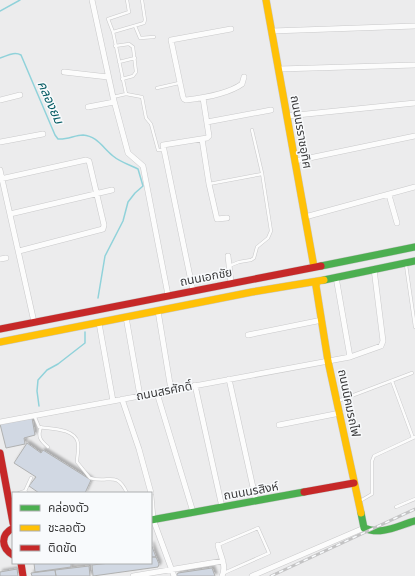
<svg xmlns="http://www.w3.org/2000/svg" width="415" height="576" font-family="Arial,'Noto Sans Thai',sans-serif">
<defs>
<filter id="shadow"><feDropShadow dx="2.5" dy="-2.5" stdDeviation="1" flood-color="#0004"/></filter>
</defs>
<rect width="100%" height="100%" fill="#ececed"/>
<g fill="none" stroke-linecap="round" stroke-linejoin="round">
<path stroke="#90d2da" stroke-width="1.5" d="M0 11 20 0
M0 58C7 56 14 51 21 55L55 135 58 139C67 140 75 135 83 135 97 136 103 148 113 156 120 162 130 165 138 169L143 186 135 193 128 202 123 221 105 256 98 298
M39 406 37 391 38 380 47 370 58 364 85 343V332"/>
</g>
<path fill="#d1d8e3" stroke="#b0b1b1" filter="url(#shadow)" d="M32 418 35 435 24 438 25 444 6 448 0 424Z
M27 443 41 453 43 450 91 480 85 493H39L29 486 36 477 14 463Z
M151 544 156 557H151Z
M151 557H156L159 564 158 567 93 576 92 565 110 563H151Z
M34 563H71V567L35 572Z
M89 566 90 576H56L55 570Z
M212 568 215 576H176L178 573Z
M17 569 18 576H0V572Z
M55 570 56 576H32L31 573Z"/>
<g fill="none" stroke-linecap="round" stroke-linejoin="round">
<g stroke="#c9c9ca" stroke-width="3.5">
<path id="lane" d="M135 26 140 38 154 37
M113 32 108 19 129 12 127 0
M115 46 129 44 133 47 136 72 133 76 122 79
M119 62 135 58
M157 88 179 83
M126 94 142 97 146 118 151 124 158 150H163
M113 97 126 94 113 32 144 23 145 20 142 0
M209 184 262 174
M406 265 415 327
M229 266 239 262 251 260 254 258 257 247 268 238 271 231 262 173 252 130
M392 381 413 438
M338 401 412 373
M34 415 39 427C50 429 75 428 78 443 79 449 77 456 77 462L90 478C109 484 116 470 127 493
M41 427C37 437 41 441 48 447
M19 493 25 491
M27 493 25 491 31 478
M360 501 372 494V461L374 456 415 437
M396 507 415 499
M218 545 258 528 269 553 224 573"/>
</g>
<g stroke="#c9c9ca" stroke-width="6">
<path id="street" d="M92 0 113 97 128 153 143 166 168 295
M231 29 171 40 183 97 184 99 186 100C203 98 228 94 242 84L244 77
M272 31 415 26
M279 69 415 65
M64 72 108 77
M0 100 20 95
M88 107 114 102
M287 116 415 103
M207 122 271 110
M202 139 209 184 217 219 227 218
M0 142 43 134
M295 161 415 136
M0 170 34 322
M0 179 86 160 89 161 104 225 103 229 19 251
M389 195 397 223
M10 214 112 190
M305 217 415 187
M228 256 231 283
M0 259 6 258
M336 277 350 357
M193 291 163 145 207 138 209 136 203 98
M158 311 171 390
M126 317 140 396
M99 323 113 401
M248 335 322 320
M229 379 256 501
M195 385 222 507
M157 393 193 512
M122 399 139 449 151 493
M0 422 350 357 381 346 383 341 374 269
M279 425 340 413
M151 496 153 519 174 576
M218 545C220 555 227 566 222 576
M133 576 223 561
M252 576 364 528"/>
</g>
<g stroke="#c9c9ca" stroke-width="8">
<path id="fast" d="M321 266 415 247
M324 280 415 261
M361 513 364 528C381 536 399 525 415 521
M151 520 304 492"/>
</g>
<g stroke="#c9c9ca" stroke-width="8">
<path id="slow" d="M266 0 314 267
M317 282 316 286 328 361 361 513
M0 342 252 292 324 280"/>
</g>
<g stroke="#c9c9ca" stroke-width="8">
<path id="jam" d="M0 329 321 266
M0 453 13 523
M304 492 354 483
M13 528C0 535 1 548 13 555
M21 563 23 576"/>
</g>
<use href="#lane" stroke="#fcfcfc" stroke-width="2.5"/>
<use href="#street" stroke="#fcfcfc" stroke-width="5"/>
<use href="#fast" stroke="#4caf50" stroke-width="7"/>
<use href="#slow" stroke="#ffc107" stroke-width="7"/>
<use href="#jam" stroke="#c62828" stroke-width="7"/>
<g stroke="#c3c3c4" stroke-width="3">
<path id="rail" d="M271 576 415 509"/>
</g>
<use href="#rail" stroke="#f8fafc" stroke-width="1.5" stroke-dasharray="4.5" stroke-linecap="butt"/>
</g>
<g text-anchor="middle" stroke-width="3" stroke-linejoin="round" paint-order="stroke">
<g font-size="12" fill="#3b3b3c" stroke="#f8fafc">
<text transform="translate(301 132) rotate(80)" y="4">ถนนนรราชอุทิศ</text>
<text transform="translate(206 277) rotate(-11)" y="4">ถนนเอกชัย</text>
<text transform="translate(164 391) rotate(-11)" y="4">ถนนสรศักดิ์</text>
<text transform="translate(349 403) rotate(78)" y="4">ถนนนิคมรถไฟ</text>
<text transform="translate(251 491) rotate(-10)" y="4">ถนนนรสิงห์</text>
</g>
<g font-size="13" font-style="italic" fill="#065c64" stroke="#f8fafc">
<text transform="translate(51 102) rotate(66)" y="5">คลองยม</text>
</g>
</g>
<rect x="12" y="492" width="140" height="72" fill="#f8fafc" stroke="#acaeaf"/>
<rect x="20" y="505" width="20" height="6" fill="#4caf50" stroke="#acaeaf"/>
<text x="48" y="512" font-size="12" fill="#3b3b3c">คล่องตัว</text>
<rect x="20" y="525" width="20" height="6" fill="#ffc107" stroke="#acaeaf"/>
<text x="48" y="532" font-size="12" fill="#3b3b3c">ชะลอตัว</text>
<rect x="20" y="545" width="20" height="6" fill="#c62828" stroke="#acaeaf"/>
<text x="48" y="552" font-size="12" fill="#3b3b3c">ติดขัด</text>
</svg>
